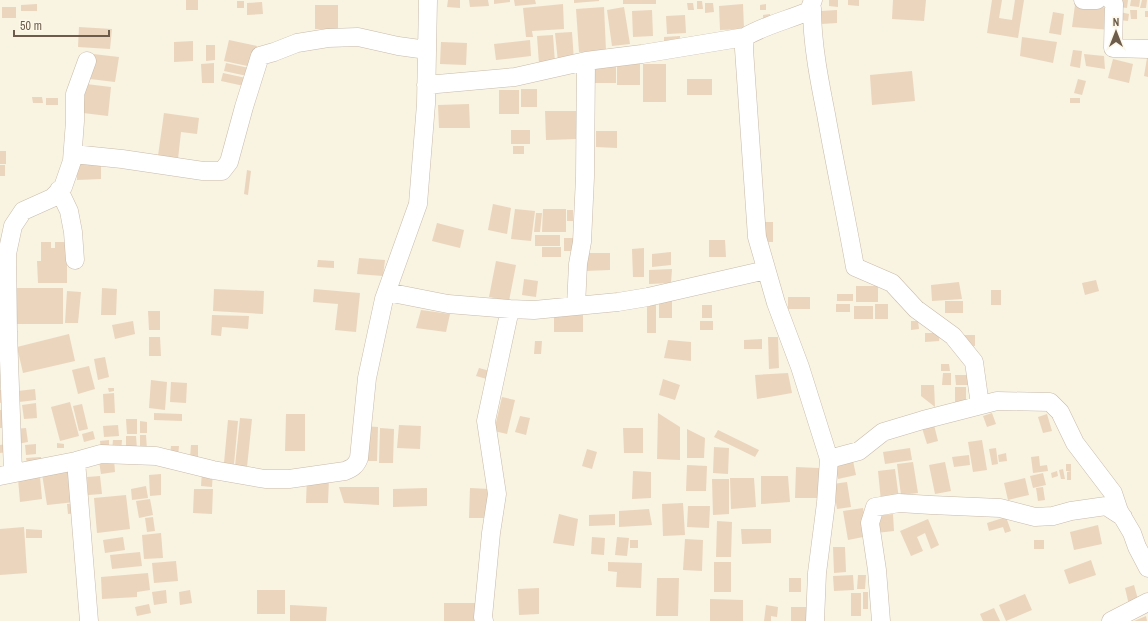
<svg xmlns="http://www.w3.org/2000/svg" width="1148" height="621" font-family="'Archivo Narrow',sans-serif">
<rect width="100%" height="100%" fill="#f9f3e2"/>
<path fill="#ebd5bd" d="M186 0H198V10H186Z
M448 0H460V8L447 7Z
M469 0H488L489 6 470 7Z
M494 0H510V2L494 4Z
M514 0H535L536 4 515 6Z
M574 0H599V1L574 3Z
M623 0H656V4H623Z
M829 0H838V7L829 6Z
M848 0H859V6L848 5Z
M893 0H926L924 21 892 19Z
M992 0H1002L999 18 1012 20 1015 0H1024L1018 38 987 33Z
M1120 0H1128L1127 8 1119 7Z
M1131 0H1140L1139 7 1130 6Z
M1142 0H1147L1146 8H1140Z
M237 1H244V8H237Z
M697 1H702L703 9H697Z
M262 2 263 14 247 15V3Z
M687 3H693L694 10H688Z
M705 3H713L714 12 705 13Z
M37 4V11H21V5Z
M563 4 564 29 532 31 533 37H526L523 8Z
M743 4 744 29 720 30 719 6Z
M766 4V10H760V5Z
M315 5H338V29H315Z
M1075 5 1111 8V30L1072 27Z
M2 7H16V18H2Z
M604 7 606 51 579 52 576 9Z
M624 7 630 44 612 46 607 10Z
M652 10 653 36 633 37 632 11Z
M837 10V23L821 24V11Z
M1130 10H1137V19H1131Z
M1145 11H1148V17H1145Z
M1053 12 1064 14 1061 35 1049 33Z
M1120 12 1129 14 1128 21 1119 20Z
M770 14V22L763 23V15Z
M685 15 686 33 667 34 666 16Z
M79 27 112 29 110 49 78 47Z
M572 32 574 61 558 62 555 33Z
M553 35 555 63 539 64 537 36Z
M680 36V45L664 46V37Z
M1022 37 1057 42 1053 63 1020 56Z
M229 40 257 46 252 67 224 61Z
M530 40 531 56 496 60 494 44Z
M193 41V61L174 62V42Z
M441 42 467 43 466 65 440 64Z
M206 45H215V60L206 61Z
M1073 50 1082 51 1080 68 1070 66Z
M93 54 119 57 115 82 90 79Z
M1084 54 1104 56 1105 69 1086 66Z
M1147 58H1148V77L1144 76Z
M1113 59 1133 64 1129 83 1108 78Z
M617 61H640V85H617Z
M214 63V83H202L201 64Z
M226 63 249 68 247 76 224 71Z
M590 63H616V83H590Z
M643 64H666V102H643Z
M912 71 915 101 872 105 870 75Z
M223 73 246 78 244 86 221 81Z
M687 79H712V95H687Z
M1078 79 1086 81 1082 95 1074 93Z
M86 84 111 87 108 116 83 113Z
M521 89H537V107H521Z
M499 90H519V114H499Z
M32 97H42L43 103H33Z
M46 98H58V105H46Z
M1070 98H1080V103H1070Z
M469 104 470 128H439L438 105Z
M545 111H576L577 139 546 140Z
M164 113 199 118 197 134 181 132 178 159 158 156Z
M511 130H530V144H511Z
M596 131H617V148L596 147Z
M513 146H524V154H513Z
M0 151H6V164H0Z
M77 160H101V179L77 180Z
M0 165H5V176H0Z
M247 170 251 171 248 195 244 194Z
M493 204 511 208 507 234 488 230Z
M515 209 535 211 531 241 511 239Z
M543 209H566V232H542Z
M567 210H573V221H567Z
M536 213H542L540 232H534Z
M762 222H773V242H762Z
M437 223 464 230 460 248 432 241Z
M535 235H560V246H535Z
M564 238H574V251H564Z
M709 240H725L726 257H709Z
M41 242H51V248H55V242H69L70 265H67V283H38L37 261H41Z
M542 247H561V257H542Z
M644 248V277H633L632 249Z
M671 252V265L652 267V254Z
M585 253H610V270L585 271Z
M359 258 385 260 383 276 357 274Z
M318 260 334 261V268L317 267Z
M496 261 516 265 509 301 489 297Z
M672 269 671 283 649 284V270Z
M524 279 538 281 536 297 522 295Z
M1096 280 1099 291 1085 295 1082 283Z
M959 282 962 299 932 301 931 285Z
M856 286H878V302H856Z
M12 288H63V324H12Z
M102 288 117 289 116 315H101Z
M214 289 264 291 263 314 213 311Z
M314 289 360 293 356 332 335 330 338 304 313 302Z
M991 290H1001V305H991Z
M67 291 81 292 78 323H65Z
M837 294H853V301H837Z
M659 297H672V318H659Z
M788 297H810V309H788Z
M647 299H656V333H647Z
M945 301H963V313H945Z
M836 304H850V312H836Z
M875 304H888V319H875Z
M702 305H712V318H702Z
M854 306H873V319H854Z
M421 310 450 314 446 332 416 328Z
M148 311H160V330H149Z
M554 311 583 312V332H554Z
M212 315 249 316 248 329 222 327 221 336 211 335Z
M133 321 135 334 115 339 112 325Z
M700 321H713V330H700Z
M911 321H918L919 329 911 330Z
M925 333H940L939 341 925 342Z
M69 334 75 361 23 373 17 347Z
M964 335H975V346H964Z
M149 337H160L161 356H149Z
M768 337H778L779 368 769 369Z
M762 339V349H744V340Z
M668 340 691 342V361L664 358Z
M535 341H542L541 354H534Z
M105 357 109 377 98 380 94 359Z
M941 364H949L950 371H941Z
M89 366 95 389 78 394 72 370Z
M479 368 490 371 487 379 476 376Z
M788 373 792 393 757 399 755 375Z
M943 373H951V385H942Z
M955 375H968L969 385H956Z
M663 379 680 385 675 400 659 395Z
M151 380 167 382 165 410 149 408Z
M171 382 187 383 186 403 170 402Z
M921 385H934L935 407 921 396Z
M955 387H966V401L955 402Z
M108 388H114V391L109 392Z
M35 389 36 400 19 402 18 391Z
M0 390H3L5 402 0 403Z
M114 393 115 413H104L103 394Z
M502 397 515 400 507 434 494 431Z
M70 402 79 436 60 441 51 407Z
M36 403 37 418 24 419 22 405Z
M82 404 88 429 79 431 73 406Z
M0 410H2L3 428H0Z
M154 413 182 414V421L154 420Z
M658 413 680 427V460L657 459Z
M992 413 996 424 987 427 983 416Z
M286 414H305V451H285Z
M1047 414 1052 431 1043 433 1038 417Z
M520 416 530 418 526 435 515 432Z
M240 418 252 419 247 467 235 466Z
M126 419H137V434H127Z
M228 420 238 421 234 464 224 463Z
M140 421 147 422V433H140Z
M118 425 119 436 104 437 103 426Z
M399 425 421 426 420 449 397 448Z
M934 425 938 441 927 444 922 428Z
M362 426 378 427 377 461H361Z
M26 428 28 442 17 444 15 429Z
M380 428 394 429 393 463H379Z
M623 428H643V453H624Z
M687 429 705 438 704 458H687Z
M718 430 759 450 755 457 714 437Z
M93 431 95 439 84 442 82 434Z
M140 435H146L147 450H140Z
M126 436H136L137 449 126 450Z
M109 440V449L101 450 100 441Z
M113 440H122L121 451H112Z
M982 440 987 470 973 472 968 442Z
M57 443 64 444V448H57Z
M6 444 7 452 0 453V445Z
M36 444V454L26 455 25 445Z
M191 445H198V458H190Z
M171 446H179L178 456 170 455Z
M714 447 729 448 728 474 713 473Z
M910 448 912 460 885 464 883 452Z
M996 448 998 464 992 465 989 449Z
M587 449 597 452 592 469 582 466Z
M1006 453 1007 461 999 462 998 455Z
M969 455 970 465 954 467 952 457Z
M1039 456 1040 466 1047 465 1048 471 1033 473 1031 457Z
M41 457V463L27 464 26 458Z
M114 459 115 472 101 474 99 461Z
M853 461 856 475 838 479 835 465Z
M913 462 918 493 901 495 897 464Z
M945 462 951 491 935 494 929 465Z
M1066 464H1071V471H1066Z
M687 465 707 466 706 491H686Z
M796 467 819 468V498H795Z
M895 469 899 499 881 501 878 471Z
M1063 469 1065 479H1061L1059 470Z
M71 470 75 502 47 505 42 474Z
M202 471H213L212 487 201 486Z
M633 471 651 472V498L632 499Z
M1057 471 1058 476 1052 478 1051 473Z
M1071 471V480H1067V472Z
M1043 473 1046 485 1033 488 1030 476Z
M161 474V495L150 496 149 475Z
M100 476 102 494 88 495 87 477Z
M761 476H788L790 502 761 504Z
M40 477 42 499 20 502 18 479Z
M307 477 329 478 328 503H306Z
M730 478H754L756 507 731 509Z
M1025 478 1029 495 1008 500 1004 483Z
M712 479H729V514L713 515Z
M847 482 851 507 837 509 833 484Z
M146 486 148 498 132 500 131 489Z
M339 487H379V505L344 503Z
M1043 487 1045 500 1038 501 1036 488Z
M427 488V506L393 507V489Z
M470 488 490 489 489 518H469Z
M194 489H213L212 514 193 513Z
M126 495 130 529 97 533 94 498Z
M150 499 153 515 139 518 136 501Z
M76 503 78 513 68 514 67 504Z
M683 503 685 535 663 536 662 504Z
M688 506H710L709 528 687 527Z
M863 508 868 536 848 540 843 511Z
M649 509 652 525 619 527V511Z
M559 514 578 519 574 546 553 543Z
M615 514V525L589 526V515Z
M893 514 894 531 876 533 875 516Z
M153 517 155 531 147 532 145 518Z
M1006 517 1011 531 1005 533 1003 527 989 531 987 523Z
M928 519 939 545 931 549 925 533 917 537 923 551 911 556 900 531Z
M717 521 732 522 731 557H716Z
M1098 525 1102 544 1074 550 1070 532Z
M24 527 27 573 0 575V529Z
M26 529 42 530V538H26Z
M741 529H771V543L742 544Z
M161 533 163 558 144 559 142 535Z
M123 537 125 550 105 553 103 540Z
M592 537 605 538 604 555 591 554Z
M617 537 629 538 627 556 615 555Z
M685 539 703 540 702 571 683 570Z
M630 540H638V548H630Z
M1034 540H1044V549H1034Z
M833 547H845L846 572 834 573Z
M140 552 142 566 112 569 110 555Z
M1091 560 1096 575 1069 584 1064 570Z
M176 561 178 581 154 583 152 563Z
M608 562 642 563 641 588 616 587 617 572 608 571Z
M714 562H731V592H714Z
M148 573 150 590 137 592V597L102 599 101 577Z
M853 575 854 590 834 591 833 576Z
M858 575H866L865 589H857Z
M657 578H679L678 616H656Z
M789 578H801V592H789Z
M1134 585 1139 603 1129 605 1125 588Z
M539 588V614L519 615 518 589Z
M166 590 167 603 154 605 152 592Z
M190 590 192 603 180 605 179 592Z
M257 590H285V614H257Z
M863 592H868V609H863Z
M851 593H861V616H851Z
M1025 594 1032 610 1006 621 999 605Z
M710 599 743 600V621H710Z
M444 603H478V621H444Z
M149 604 151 613 137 616 135 607Z
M290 605 327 607 326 621H290Z
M766 605 778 607 777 617 771 616V621H764Z
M791 607H807V621H791Z
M994 608 1000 621H983L980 614Z
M1146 616 1147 621H1134Z"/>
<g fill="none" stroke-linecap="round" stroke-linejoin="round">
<g stroke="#c8bbab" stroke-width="19">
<path id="minor" d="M813 0 809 11C788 20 765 25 745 37L744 49 757 237 776 303 800 367 829 459 826 503 817 573 815 621
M1083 0H1097
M1111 0 1114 4 1113 48 1148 49
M812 8C812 43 819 79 826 114 835 165 846 216 855 267L892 283 916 309 953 336 974 362 980 405
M426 85 515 77 586 61 642 54 745 37
M73 154 122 159 203 171H222L229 162 244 107 260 56 274 52 297 43 328 38 358 37 398 46 427 50
M59 190 69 211 73 232 75 260
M387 292 448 304 510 309 534 310 618 302 648 297 766 270
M576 306 578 264 582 242 585 177 586 61
M829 459 859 451 883 432 923 420 997 401 1050 402 1060 412 1075 443 1113 493 1119 511 1132 533 1137 547 1148 568
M76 461 89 621
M13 472 8 332 7 254 13 226 23 211 52 198 63 187 72 161 75 121V94L87 61
M0 476 76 461 101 454 156 456 213 470 265 479H289L345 471C352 468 356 466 359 458L367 378 384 299 418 204 426 104 428 0
M484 621 483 617 491 533 497 494 486 421 510 309
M881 621 877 570 870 523 875 507 899 503 931 505 1000 508 1035 517 1053 516 1071 511 1106 506 1123 517
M1111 621 1148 602"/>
</g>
<use href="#minor" stroke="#fff" stroke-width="18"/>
</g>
<g transform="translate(1116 32)" stroke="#fcf7e8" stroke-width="3" paint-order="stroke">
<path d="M0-3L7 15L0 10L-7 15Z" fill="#6d5c4c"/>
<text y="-6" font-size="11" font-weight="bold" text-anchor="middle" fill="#6d5c4c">N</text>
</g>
<path d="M14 30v6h95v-6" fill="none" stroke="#6d5c4c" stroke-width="2"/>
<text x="20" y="30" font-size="12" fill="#6d5c4c" stroke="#fcf7e8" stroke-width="3" paint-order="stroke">50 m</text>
</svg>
